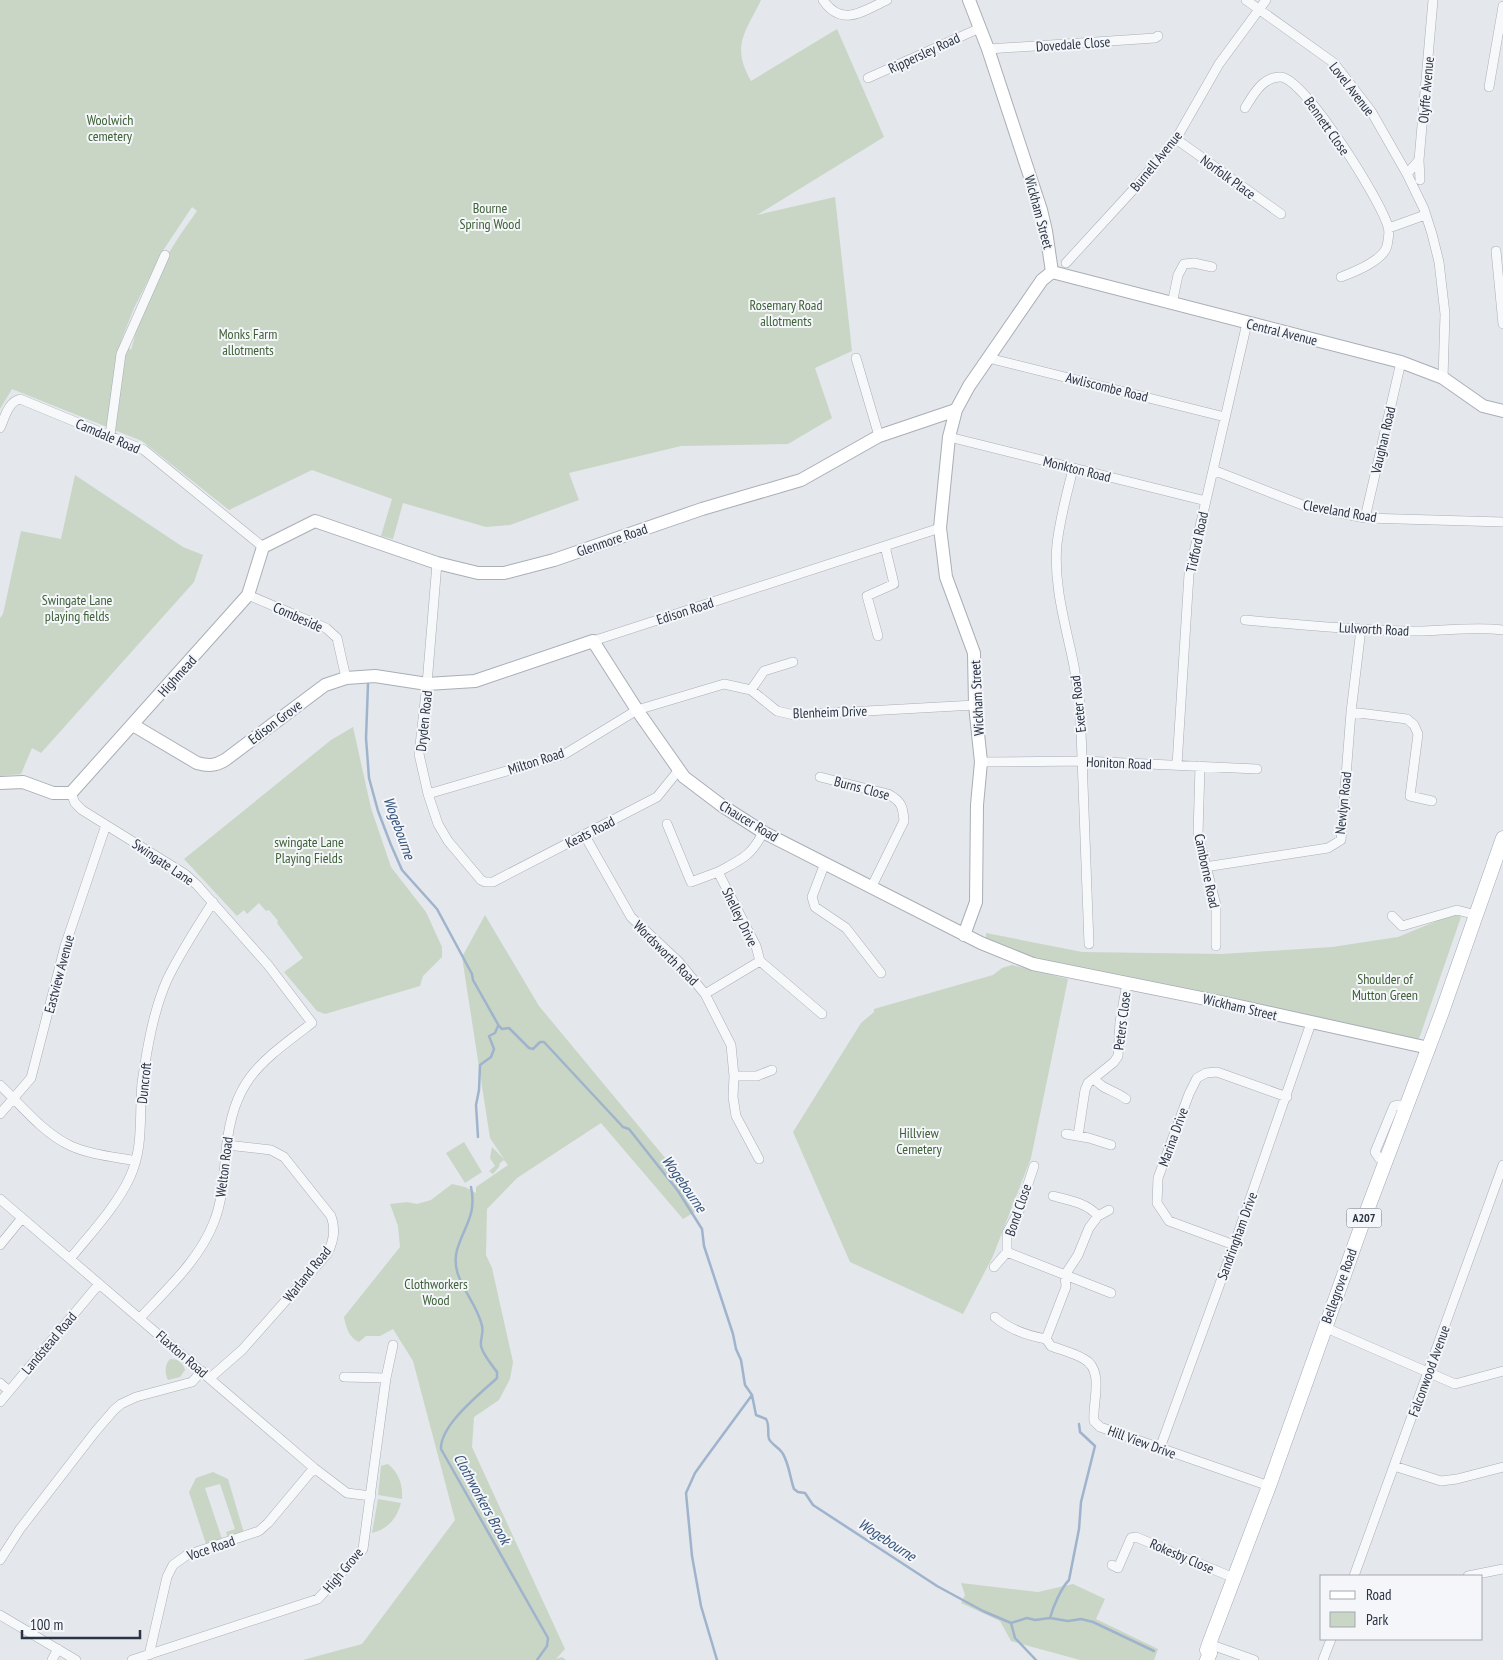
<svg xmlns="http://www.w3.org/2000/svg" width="1503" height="1660" font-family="'PT Sans Narrow',sans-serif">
<rect width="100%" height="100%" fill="#e4e7ec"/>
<path fill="#c9d6c5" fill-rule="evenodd" d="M0 0H761C745 33 731 46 751 81L837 29 884 137 757 215 835 197 852 351 815 368 832 418 788 444 681 446 569 473 579 500 510 525 486 527 403 503 393 539 381 536 392 499 312 470 229 510 142 441 12 389 0 409ZM192 207 197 211C173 244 155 273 141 312 137 324 135 338 131 350L121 341 134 308 164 249Z
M75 475 183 547 203 555 194 582 41 753 32 748 21 774 0 776V618L3 614 21 531 61 539Z
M353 727 371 808 391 867 426 912 442 947V957L423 976 420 986 325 1014 317 1011 284 972 303 958 277 923 278 921 269 910 266 911 259 903 247 914 244 910 237 916 184 859 331 740Z
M1456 913 1461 917 1420 1036 1417 1042 1225 998 1031 957 986 939V933L1082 952 1222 954 1332 947 1398 937Z
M485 915 539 1006 705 1206 683 1219 601 1123 517 1178 487 1209 486 1255 492 1268 513 1362 510 1379 499 1400 474 1417 472 1447 565 1649 556 1659 562 1657 566 1660H303L362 1644 455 1520 413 1361 393 1329 380 1336H366L359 1342C349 1338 346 1327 344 1317L400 1247 398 1226 390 1204 407 1202 417 1204 431 1200 452 1184 465 1187 476 1193V1187L508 1165 504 1160 500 1163 499 1167 493 1174 489 1171 495 1166 490 1158 492 1147 504 1159 490 1138 462 957Z
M1012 965 1068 979 1031 1158 993 1256 963 1314 850 1262 793 1132 861 1023 874 1012V1009L993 975 1002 968Z
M464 1142 482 1172 465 1183 446 1153Z
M170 1359C177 1359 183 1362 185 1370L180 1377 168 1380C165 1374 164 1365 170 1359Z
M388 1464C399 1473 403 1485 402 1499L378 1495 381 1466Z
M213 1472 228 1479 244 1533 228 1538 226 1532 235 1529 220 1484 205 1488 222 1539 206 1544 189 1492 196 1478Z
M378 1499 401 1503C397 1518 388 1529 372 1533Z
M961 1583 1038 1592 1073 1584 1105 1599 1096 1619 1158 1649 1154 1660H1080L1011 1641 1000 1621 961 1603 965 1595Z"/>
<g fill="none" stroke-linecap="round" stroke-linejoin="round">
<path stroke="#9fb4cc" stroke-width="2.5" d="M368 684 366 738 369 778 378 811 391 845 402 870 437 909 472 974 473 980 499 1026 502 1029 509 1028 529 1048 533 1049 540 1042H544L623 1127 629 1129 678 1191 702 1229 704 1246 733 1334 736 1349 741 1360 745 1385 752 1395 756 1415 766 1419C770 1426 767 1432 769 1439 772 1445 780 1448 783 1454 789 1464 790 1478 794 1489L798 1492 805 1493 813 1505 937 1586 983 1611 1011 1623 1015 1638 1036 1660
M478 1137 476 1105 479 1090 480 1065 491 1057 494 1049 489 1036 495 1033 498 1026
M471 1187C477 1215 464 1226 457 1250 449 1279 477 1300 482 1326 484 1332 480 1339 481 1346 483 1355 492 1365 497 1372V1378C480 1394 440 1425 441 1449L548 1638 547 1646 537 1660
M1050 1618C1053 1607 1061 1588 1069 1580L1079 1529 1081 1502 1095 1446 1080 1432 1079 1424
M1011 1623 1027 1618 1035 1620 1050 1618 1068 1621 1081 1619 1093 1622 1154 1651
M717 1660 701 1606 692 1556 686 1493 695 1473 705 1459 752 1395"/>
<g stroke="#a9aeb7" stroke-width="10">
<path id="street" d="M823 0C842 28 863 11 887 0
M1246 0 1334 63 1371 111 1407 174 1424 209 1432 234 1439 262 1445 314 1443 378
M988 49 1155 38 1158 36
M868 78 980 28
M1489 87 1503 6
M1245 108C1253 95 1263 76 1281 77 1305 79 1382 202 1388 227 1390 232 1388 241 1387 246 1383 261 1354 272 1341 277
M1176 139 1281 214
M1419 160 1420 180
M1407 174 1419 160 1433 0
M1389 228 1425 215
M1496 251 1503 324
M1066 263 1132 191 1176 139 1219 64 1266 0
M1172 304 1178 275 1184 264 1194 263 1212 267
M856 358 879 436
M988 358 1225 417
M0 428C5 417 8 402 20 399L144 450 263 547
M110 435 121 354 165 255
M949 437 1206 501
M1073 469C1067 493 1060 518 1057 544 1053 585 1066 626 1074 666 1076 678 1078 691 1080 704L1089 944
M1213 470 1305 506 1365 518 1503 522
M1365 518 1401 362
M437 563 427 684 419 754 428 794 438 824 448 841 481 880 485 882H493L657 797 678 771
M248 595 326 628 337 638 346 678
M1245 620C1299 625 1354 630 1408 631 1440 632 1471 626 1503 630
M878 636 867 596 894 584 885 546
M593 641 940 528
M751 690 764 671 793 662
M1351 712 1407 719 1414 725 1418 734 1410 796 1432 801
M981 762 1083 761 1257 769
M1177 765 1189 574 1247 323
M1200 766 1198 835 1216 905V946
M820 777 888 794C901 801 903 806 904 821L872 886
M71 793 75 803 82 810 185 874 197 885 268 965 312 1023C258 1064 234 1079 226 1150 224 1174 223 1199 214 1222 199 1260 168 1288 140 1318
M428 794 565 754 637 710 724 684 751 690 777 711 794 715 975 705
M667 824 691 882 718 872
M585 836 631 917 679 962 705 994 731 1045 734 1076 733 1097 736 1116 759 1159
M825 863 812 897 815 907 846 928 881 973
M1205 867 1328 848 1341 840 1351 712 1361 629
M1392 916 1402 926 1457 910 1476 915
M760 961 822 1014
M705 994 760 961 756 946 718 872C740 860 752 856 763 832
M734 1076H757L772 1070
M1094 1078C1102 1090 1115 1090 1126 1099
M0 1085C22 1106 43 1133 71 1146 91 1155 115 1157 136 1161
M0 1114 31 1078 65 946 106 825
M1066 1134 1089 1138 1111 1145
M1078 1136 1085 1090 1088 1083 1114 1062 1118 1056 1120 1022 1127 983
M1386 1161 1379 1158 1375 1152 1394 1106 1399 1105 1406 1108
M1034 1166 1019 1211 1007 1233V1252L1111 1293
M1053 1196C1069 1200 1087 1203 1098 1216
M0 1199 314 1468 347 1493 371 1496
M1109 1210 1098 1216 1089 1228 1078 1255 1065 1275 1066 1287 1046 1339 1051 1346C1061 1350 1074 1353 1084 1359 1105 1370 1092 1403 1094 1421L1100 1427 1269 1486
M0 1245 22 1218
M1234 1245 1169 1221 1157 1203 1158 1178 1189 1094 1197 1078 1206 1073 1217 1072 1287 1097
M70 1259C91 1233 116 1207 130 1177 144 1147 139 1115 142 1083 147 1049 153 1012 167 980 180 953 197 927 213 902
M994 1267 1007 1252
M995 1317C1009 1329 1029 1336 1046 1339
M1324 1327 1455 1384 1503 1371
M344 1377 386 1378
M210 1378 242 1350 327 1254C334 1241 336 1229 331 1216L284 1157 271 1150 227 1145
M0 1383 9 1391
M0 1402 99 1284
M1160 1448 1234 1245 1311 1023
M1394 1466 1441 1481 1457 1479 1503 1467
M0 1560 20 1529 95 1432 114 1410 121 1404 136 1397 192 1382 202 1371
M1112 1565 1118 1568 1131 1538 1136 1537 1234 1578
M1354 1576 1503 1165
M1468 1576 1503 1569
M0 1615 76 1660
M1209 1644 1254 1660
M149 1655 167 1577 173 1565 187 1555 259 1531 268 1523 314 1468
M52 1660 58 1649
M132 1660 318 1599 363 1549 386 1378 393 1345
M1323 1660 1331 1639"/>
</g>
<g stroke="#a9aeb7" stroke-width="14">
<path id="secondary" d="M969 0 988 49 1041 210 1046 231 1052 272
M1052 272 1401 362 1443 378 1483 406 1503 411
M133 725 197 763C208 766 215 766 225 760L325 685 346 678 375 676 427 684 475 681 593 641 637 710 684 777 721 805 763 832 981 943 1033 964 1216 1001 1429 1048
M0 783 23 782 53 793H71L248 595 263 547 315 521 437 563 478 573H504L554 560 702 509 801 480 879 436 956 410
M964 935 976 902 977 805 981 762 975 705 974 653 946 577 940 528 949 437 956 410 969 386 1042 280 1052 272"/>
</g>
<g stroke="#a3abb8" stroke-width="15">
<path id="primary" d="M1207 1660 1210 1653 1207 1650 1209 1644 1269 1486 1365 1216 1442 1012 1503 838"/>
</g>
<use href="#street" stroke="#f7f8fa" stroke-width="9"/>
<use href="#secondary" stroke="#fff" stroke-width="12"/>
<use href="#primary" stroke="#fff" stroke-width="14"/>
</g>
<g text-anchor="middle" stroke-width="4" stroke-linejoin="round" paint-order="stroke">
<rect fill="#f4f6f9" stroke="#676e7b" stroke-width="1" x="1346.5" y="1208.5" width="35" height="19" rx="4"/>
<g font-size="12" font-weight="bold" fill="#2b3445">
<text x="1364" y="1222">A207</text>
</g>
<g font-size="14" fill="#2b3445" stroke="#f4f6f9">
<text transform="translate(1073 44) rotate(-4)" y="5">Dovedale Close</text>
<text transform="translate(924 53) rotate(-25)" y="5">Rippersley Road</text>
<text transform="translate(1352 89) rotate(52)" y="5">Lovel Avenue</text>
<text transform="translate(1426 90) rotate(-85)" y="5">Olyffe Avenue</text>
<text transform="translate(1327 126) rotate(55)" y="5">Bennett Close</text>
<text transform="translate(1156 161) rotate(-51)" y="5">Burnell Avenue</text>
<text transform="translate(1228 177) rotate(36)" y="5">Norfolk Place</text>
<text transform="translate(1039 212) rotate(75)" y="5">Wickham Street</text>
<text transform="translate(1282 332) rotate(14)" y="5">Central Avenue</text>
<text transform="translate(1107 387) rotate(14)" y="5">Awliscombe Road</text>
<text transform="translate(108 436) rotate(23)" y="5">Camdale Road</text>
<text transform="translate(1383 440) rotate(-77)" y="5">Vaughan Road</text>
<text transform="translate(1077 469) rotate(14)" y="5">Monkton Road</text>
<text transform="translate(1340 511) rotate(10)" y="5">Cleveland Road</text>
<text transform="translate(612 540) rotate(-19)" y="5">Glenmore Road</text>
<text transform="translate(1197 542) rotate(-78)" y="5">Tidford Road</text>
<text transform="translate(685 611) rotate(-18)" y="5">Edison Road</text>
<text transform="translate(298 617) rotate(24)" y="5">Combeside</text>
<text transform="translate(1374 629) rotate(3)" y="5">Lulworth Road</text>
<text transform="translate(177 676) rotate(-48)" y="5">Highmead</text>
<text transform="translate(977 698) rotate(-93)" y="5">Wickham Street</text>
<text transform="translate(1078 704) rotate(-96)" y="5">Exeter Road</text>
<text transform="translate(830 712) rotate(-2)" y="5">Blenheim Drive</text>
<text transform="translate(424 721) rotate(-84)" y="5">Dryden Road</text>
<text transform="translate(275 722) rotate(-37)" y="5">Edison Grove</text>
<text transform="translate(536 761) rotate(-18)" y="5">Milton Road</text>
<text transform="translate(1119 763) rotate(2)" y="5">Honiton Road</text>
<text transform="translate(862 788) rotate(15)" y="5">Burns Close</text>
<text transform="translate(1343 803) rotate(-84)" y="5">Newlyn Road</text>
<text transform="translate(749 821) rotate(31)" y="5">Chaucer Road</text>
<text transform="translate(590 832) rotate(-27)" y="5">Keats Road</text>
<text transform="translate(163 862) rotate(34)" y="5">Swingate Lane</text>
<text transform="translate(1207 871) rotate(78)" y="5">Camborne Road</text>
<text transform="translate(740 917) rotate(64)" y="5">Shelley Drive</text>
<text transform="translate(666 953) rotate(45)" y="5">Wordsworth Road</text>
<text transform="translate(59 974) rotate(-75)" y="5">Eastview Avenue</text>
<text transform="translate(1240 1007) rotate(13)" y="5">Wickham Street</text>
<text transform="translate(1122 1021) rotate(-83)" y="5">Peters Close</text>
<text transform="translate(144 1083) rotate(-84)" y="5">Duncroft</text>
<text transform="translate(1173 1137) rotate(-70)" y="5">Marina Drive</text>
<text transform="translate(224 1167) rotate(-83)" y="5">Welton Road</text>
<text transform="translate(1018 1210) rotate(-71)" y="5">Bond Close</text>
<text transform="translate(1237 1236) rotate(-70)" y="5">Sandringham Drive</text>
<text transform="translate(307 1274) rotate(-51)" y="5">Warland Road</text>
<text transform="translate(1339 1286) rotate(-70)" y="5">Bellegrove Road</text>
<text transform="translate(49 1343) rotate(-50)" y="5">Landstead Road</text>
<text transform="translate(182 1354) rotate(41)" y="5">Flaxton Road</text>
<text transform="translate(1429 1371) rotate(-70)" y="5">Falconwood Avenue</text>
<text transform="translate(1142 1442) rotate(20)" y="5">Hill View Drive</text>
<text transform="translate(211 1548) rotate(-19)" y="5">Voce Road</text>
<text transform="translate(1182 1556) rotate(23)" y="5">Rokesby Close</text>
<text transform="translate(343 1570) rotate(-50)" y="5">High Grove</text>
</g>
<g font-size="14" fill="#3f6138" stroke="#f4f6f9">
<text x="110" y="125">Woolwich<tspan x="110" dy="16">cemetery</tspan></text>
<text x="490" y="213">Bourne<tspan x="490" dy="16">Spring Wood</tspan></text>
<text x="786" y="310">Rosemary Road<tspan x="786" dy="16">allotments</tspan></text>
<text x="248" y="339">Monks Farm<tspan x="248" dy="16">allotments</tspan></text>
<text x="77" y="605">Swingate Lane<tspan x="77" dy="16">playing fields</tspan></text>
<text x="309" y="847">swingate Lane<tspan x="309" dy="16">Playing Fields</tspan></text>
<text x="1385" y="984">Shoulder of<tspan x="1385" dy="16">Mutton Green</tspan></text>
<text x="919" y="1138">Hillview<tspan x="919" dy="16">Cemetery</tspan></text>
<text x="436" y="1289">Clothworkers<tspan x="436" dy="16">Wood</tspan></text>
</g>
<g font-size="15" font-style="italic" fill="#34527a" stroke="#f4f6f9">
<text transform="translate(399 828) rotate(70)" y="5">Wogebourne</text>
<text transform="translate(684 1184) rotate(55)" y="5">Wogebourne</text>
<text transform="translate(482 1499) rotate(61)" y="5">Clothworkers Brook</text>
<text transform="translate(887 1540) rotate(33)" y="5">Wogebourne</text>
</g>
</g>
<rect x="1320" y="1575" width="162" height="65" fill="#f4f6f9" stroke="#a4a8b1"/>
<rect x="1330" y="1591" width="25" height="8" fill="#ffffff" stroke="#a4a8b1"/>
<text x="1366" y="1600" font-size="15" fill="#2b3445">Road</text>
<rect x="1330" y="1612" width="25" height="15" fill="#c9d6c5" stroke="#a4a8b1"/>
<text x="1366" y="1625" font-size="15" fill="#2b3445">Park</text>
<path d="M22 1630v8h118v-8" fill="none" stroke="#2b3445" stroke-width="2.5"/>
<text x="30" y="1630" font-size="15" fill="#2b3445" stroke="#f4f6f9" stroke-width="4" paint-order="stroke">100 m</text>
</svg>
